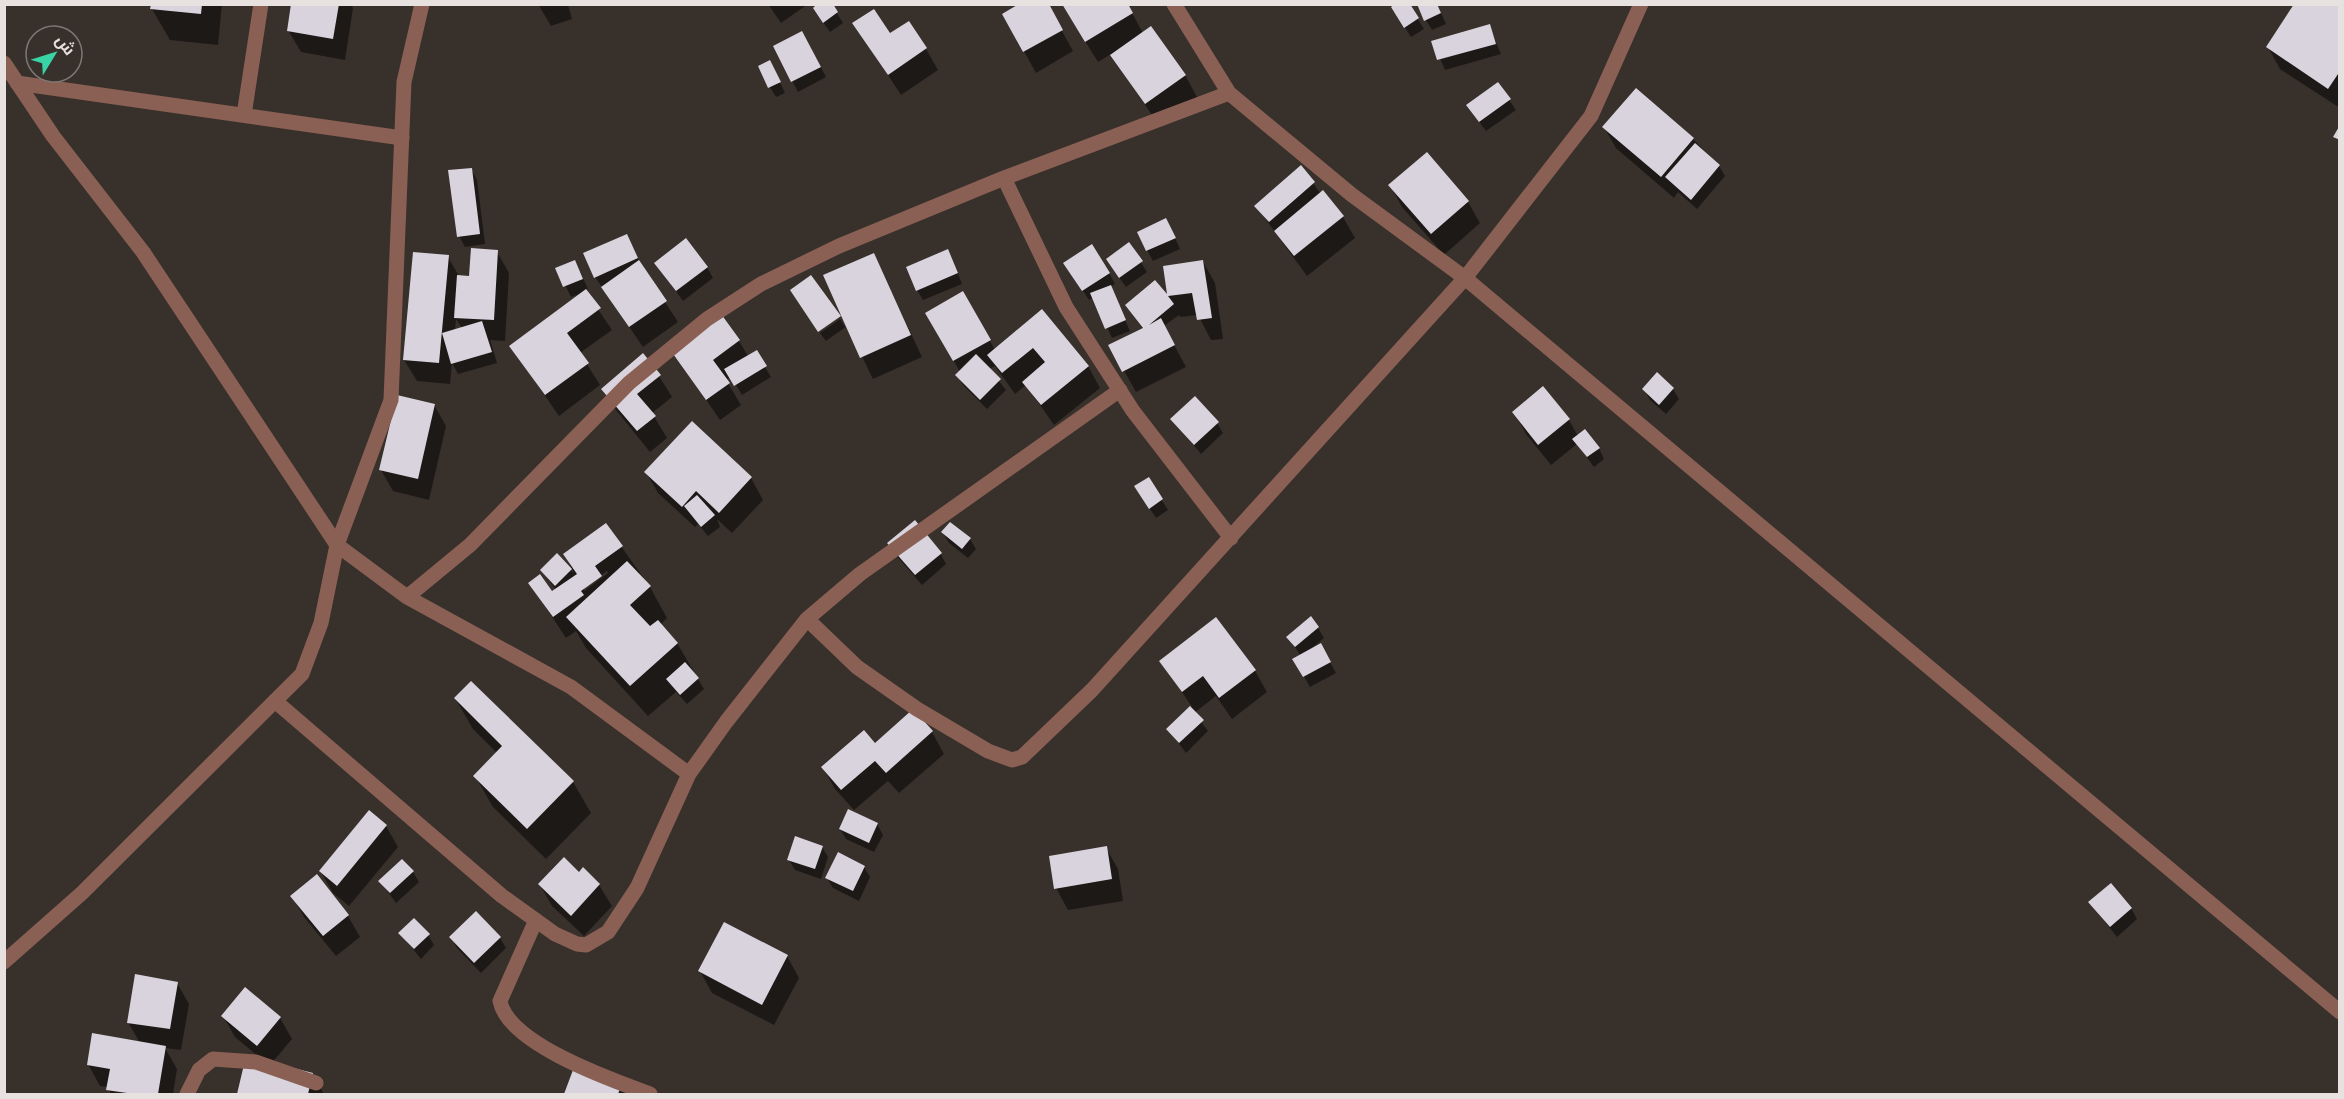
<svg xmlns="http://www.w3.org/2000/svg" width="2344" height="1099" font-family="'Exo 2',Cairo,sans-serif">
<rect width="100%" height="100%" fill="#38302b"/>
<path fill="#0007" fill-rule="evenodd" d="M152 4H222L218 45 170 40 152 9Z
M293 4H351L353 8 345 60 301 52 288 30Z
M570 4 568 5 572 19 551 26 538 4Z
M768 4H808L781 23Z
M816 4H831L843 23 830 32 820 18Z
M1047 4 1073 51 1036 73 1004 15Z
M1062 4H1127L1143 33 1185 75 1197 97 1158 124 1111 54 1098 62Z
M1408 4 1424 29 1411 37 1399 18Z
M1437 4 1446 24 1432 30 1426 20Z
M2340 4V108L2280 69 2268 47Z
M854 23 926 49 938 70 901 95Z
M1489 26 1501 54 1445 70 1433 42Z
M808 43 826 77 798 92 775 47Z
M775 72 785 93 776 97 770 87Z
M1498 84 1516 110 1486 131 1474 115Z
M1636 90 1693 139 1719 166 1725 176 1697 209 1678 192 1674 198 1616 148 1604 127Z
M1427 154 1468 202 1480 223 1444 255 1402 207 1390 185Z
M1301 167 1321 194 1343 217 1355 238 1307 276 1256 206Z
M471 169 477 180 485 244 465 247 459 236Z
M1172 231 1180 249 1153 261 1147 250Z
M1129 244 1147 272 1126 287 1113 269Z
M632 246 642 267 678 322 643 347 595 277Z
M497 252 509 273 505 341 490 340 497 363 458 374 452 363 450 384 417 381 404 360 448 257 459 276 470 277ZM456 319 462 328 455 330Z
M874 255 922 357 873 379 847 326 826 341 820 333 840 319 845 327 847 326Z
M953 261 962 284 923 300 917 290Z
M1203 262 1215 283 1223 339 1211 340 1198 315 1180 317 1179 315 1164 326 1186 367 1136 392 1110 346 1143 329 1126 306 1169 299 1164 267Z
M656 263 707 267 713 278 683 301Z
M557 269 580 272 588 289 585 290 612 330 580 353 600 385 559 416 511 346 582 293 571 297Z
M1071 273H1109L1115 284 1110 287 1130 331 1112 338 1094 297 1089 300Z
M963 293 995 350 1042 311 1088 366 1100 388 1054 425 1026 385 1015 394 995 366 989 369 1006 390 987 409 963 385 957 375 960 372 928 314Z
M739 341 748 356 756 352 771 377 742 395 731 377 726 380 741 405 720 420 668 344Z
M659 376 672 397 652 413 667 438 650 452 616 410 603 389Z
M1644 389H1673L1679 399 1666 414 1650 400Z
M434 405 446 426 429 500 393 491 381 470Z
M1514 412 1569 420 1578 436 1599 448 1604 459 1594 467 1577 444 1551 465 1526 434Z
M1172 419 1217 423 1223 433 1201 454Z
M646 472 751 478 763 500 732 533 717 519 720 527 708 536 698 524 695 527 658 493Z
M1148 479 1168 510 1156 518 1142 497Z
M606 525 650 587 667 618 660 625 677 643 704 689 687 704 676 692 648 716 586 648 576 631 566 638 530 583 551 593 556 590 542 571 557 555 574 574 565 554ZM607 571 608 573 584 591V588Z
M943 533 970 539 976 549 968 558 949 543Z
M940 553 946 564 922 585 895 554Z
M1216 620 1255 671 1267 692 1232 719 1216 696 1194 713 1208 731 1186 753 1168 729 1192 707 1161 661Z
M1318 628 1324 638 1312 648 1320 645 1336 673 1310 687 1294 659 1301 656 1288 637Z
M455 698 573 782 591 813 546 859 493 807 475 776 497 753 473 729Z
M913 711 932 732 944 754 899 793 888 781 854 810 835 789 823 768 875 745Z
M877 824 883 835 874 852 846 839 840 829Z
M386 826 398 847 349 906 333 893 321 872Z
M822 847 828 857 821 879 795 870 789 860Z
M1106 848 1118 869 1123 901 1068 910 1056 888Z
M864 867 870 877 859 901 833 888 827 878Z
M583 870 599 885 612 906 584 936 552 906 540 885 579 874Z
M413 872 419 882 396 903 380 881Z
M317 876 348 916 360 937 336 956 304 917 292 896Z
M2090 903 2131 908 2137 919 2117 937Z
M400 933 428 935 434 945 421 959Z
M451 937 500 938 506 948 481 973 457 948Z
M787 956 799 978 774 1025 712 993 700 971Z
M177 983 189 1004 181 1050 165 1048 177 1069 173 1094H111L108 1087 100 1086 88 1064 140 1043 128 1022Z
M223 1016 280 1018 292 1039 271 1064 312 1074 324 1094H239L247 1058 266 1063 235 1037Z
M577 1064 631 1094H566Z"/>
<path fill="#d8d3dd" d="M151 4H202L201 14 150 9Z
M291 4H339L333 39 287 31Z
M817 4H833L838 12 823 23 813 8Z
M1019 4H1049L1063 30 1023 52 1002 14Z
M1062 4H1128L1133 13 1085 42Z
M1395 4H1410L1419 18 1404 28 1391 7Z
M1417 4H1437L1441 13 1424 21Z
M2294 4H2340V71L2328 89 2266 47Z
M874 9 890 33 909 21 927 48 888 75 852 23Z
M1490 24 1496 44 1437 60 1431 41Z
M1151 26 1186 75 1145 104 1110 55Z
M802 31 821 67 791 82 773 46Z
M770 60 781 82 768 88 758 66Z
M1498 82 1511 99 1479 122 1466 105Z
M1636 88 1694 138 1661 177 1602 127Z
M2340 125V140L2333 137Z
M1695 143 1720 165 1691 200 1665 177Z
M1427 152 1469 201 1431 234 1388 185Z
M1301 165 1315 182 1269 222 1254 206Z
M472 168 480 234 457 237 448 170Z
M1323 190 1344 216 1294 256 1274 231Z
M1166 218 1176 238 1146 251 1137 232Z
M627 234 638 258 594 278 583 253Z
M686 238 708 267 676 291 654 263Z
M1129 242 1143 261 1119 278 1106 259Z
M1092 244 1110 273 1082 291 1063 263Z
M471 248 498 250 494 320 454 318 457 275 469 276Z
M948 249 958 273 916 291 906 267Z
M413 252 449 255 439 363 403 360Z
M874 253 911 335 860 358 823 275Z
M575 260 583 279 563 287 555 268Z
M639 260 667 301 629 327 601 287Z
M1203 260 1212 318 1197 320 1192 293 1168 296 1174 304 1149 325 1161 318 1175 345 1122 372 1108 345 1143 328 1125 305 1155 280 1167 294 1163 266Z
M811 275 841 316 818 332 790 290Z
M1111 285 1126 320 1105 329 1090 293Z
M586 289 601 308 567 333 589 363 545 395 509 346Z
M963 291 991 340 953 361 925 313Z
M716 307 740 340 713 360 730 383 706 400 666 344Z
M1042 309 1089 366 1041 405 1022 382 1045 362 1033 348 1002 373 987 355Z
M482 321 492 352 451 364 442 333Z
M757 350 767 366 734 386 724 369Z
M643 353 661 375 637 394 656 416 637 431 601 389Z
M976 354 1001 379 980 400 955 375Z
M1657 372 1674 388 1659 405 1642 389Z
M1543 386 1570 419 1538 445 1512 412Z
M397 395 435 404 418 479 379 470Z
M1195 396 1219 422 1194 445 1170 419Z
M692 421 752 477 719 513 696 491 682 507 644 472Z
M1585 429 1600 448 1587 457 1572 439Z
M1149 477 1163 499 1149 509 1134 486Z
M697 495 715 515 701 527 684 506Z
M915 520 942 553 915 575 887 543Z
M950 522 971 538 962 549 941 532Z
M606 523 623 546 595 566 602 576 581 591 584 595 553 617 528 583 540 574 552 591 577 574 563 554Z
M557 553 572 569 555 586 540 570Z
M627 561 651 586 630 605 650 626 658 620 678 643 630 686 566 617Z
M1311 616 1319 627 1295 647 1286 637Z
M1216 617 1256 670 1219 698 1203 676 1182 692 1159 661Z
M1321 643 1331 662 1303 677 1292 659Z
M685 662 699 678 680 695 666 679Z
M471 681 574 781 527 829 473 776 502 746 454 698Z
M1190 706 1204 720 1179 743 1166 729Z
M913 709 933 731 886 773 875 761 841 790 821 767 864 730 875 743Z
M848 809 878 823 869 843 839 829Z
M369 810 387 825 337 886 319 871Z
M795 836 823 846 815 869 787 860Z
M1107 846 1112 879 1054 889 1049 856Z
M838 852 865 866 853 891 825 878Z
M564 857 579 872 583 867 600 884 571 916 538 884Z
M402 859 414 871 390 893 378 881Z
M317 874 349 915 323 936 290 896Z
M2111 883 2132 908 2110 927 2088 902Z
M476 911 501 937 474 963 449 937Z
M414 918 430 934 414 949 398 933Z
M724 922 788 955 762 1005 698 971Z
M135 974 178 982 170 1029 127 1023Z
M245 987 281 1017 257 1046 221 1016Z
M92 1033 166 1046 158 1094H134L106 1090 110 1069 87 1065Z
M246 1056 313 1073 308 1094H237Z
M576 1062 624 1079 618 1094H564Z"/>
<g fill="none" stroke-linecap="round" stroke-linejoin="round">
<path stroke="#8a6054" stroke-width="15" d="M1174 4 1229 93 1352 195 1465 278 2340 1012
M4 63 53 136 143 252 337 545 407 597 470 545 629 383 707 319 761 284 839 246 1004 178 1229 93
M17 83 402 138
M244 115 261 4
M1004 178 1066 307 1133 411 1231 538
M407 597 571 687 689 774 726 722 807 619 857 667 917 709 988 751 1012 760 1022 757 1092 690 1465 278 1591 116 1641 4
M807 619 860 574 1120 390
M275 701 502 896 555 934 577 944 586 945 608 932 637 888 689 774
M536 920 500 1001C508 1044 612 1080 650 1094
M187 1094 199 1070 213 1059 256 1062 316 1083"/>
<path stroke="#8a6054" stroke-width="15" d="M4 962 82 893 302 674 321 623 337 545 391 400 404 82 422 4"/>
</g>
<rect width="2344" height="1099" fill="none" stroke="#e7e2df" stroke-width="12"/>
<g transform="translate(54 54) rotate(52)"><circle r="28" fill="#38302b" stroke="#7e7773" stroke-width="1.5"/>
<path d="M0-4.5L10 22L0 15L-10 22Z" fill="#39d4a5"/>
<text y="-9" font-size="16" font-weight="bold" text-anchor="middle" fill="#e7e2df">ش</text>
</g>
</svg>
